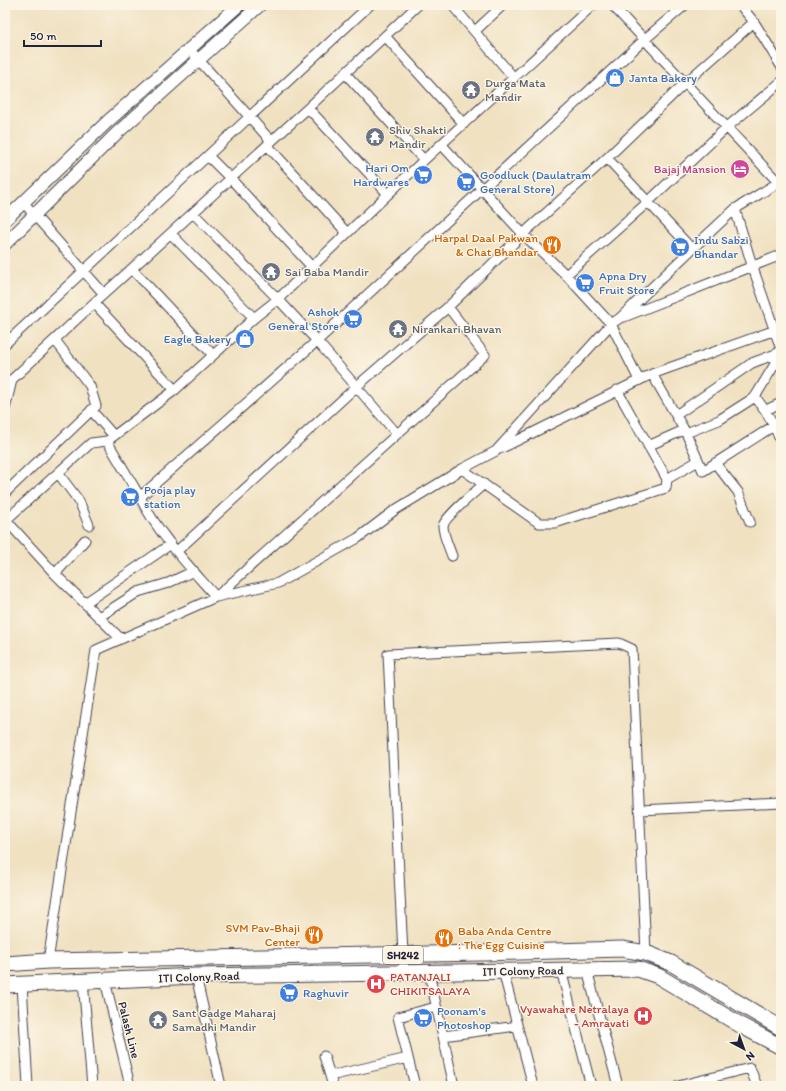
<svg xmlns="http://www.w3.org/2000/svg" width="786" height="1091" font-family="Itim,sans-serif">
<rect width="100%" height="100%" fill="#fcf5e5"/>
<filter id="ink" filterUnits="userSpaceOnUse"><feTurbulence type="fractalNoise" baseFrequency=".025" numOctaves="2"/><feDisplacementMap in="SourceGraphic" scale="8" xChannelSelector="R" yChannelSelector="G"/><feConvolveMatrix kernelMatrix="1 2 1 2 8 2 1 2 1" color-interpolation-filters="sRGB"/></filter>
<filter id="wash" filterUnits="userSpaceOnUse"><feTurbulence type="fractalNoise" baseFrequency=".012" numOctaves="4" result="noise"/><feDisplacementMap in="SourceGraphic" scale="16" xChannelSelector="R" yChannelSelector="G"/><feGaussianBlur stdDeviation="0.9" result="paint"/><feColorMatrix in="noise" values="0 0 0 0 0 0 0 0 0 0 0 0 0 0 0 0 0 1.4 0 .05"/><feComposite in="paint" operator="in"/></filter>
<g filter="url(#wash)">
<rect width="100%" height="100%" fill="#f0e1c1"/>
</g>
<g filter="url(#ink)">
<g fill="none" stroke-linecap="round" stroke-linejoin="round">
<g stroke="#413f4f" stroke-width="11">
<path id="minor" d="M452 5 514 78
M612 5 778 182
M740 5 754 22 781 66
M475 31 503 5
M385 36 464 124
M189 49 271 141
M345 73 424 160
M308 108 388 194
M267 145 347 233
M442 145 523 234 566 275 611 324 639 380
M208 156 231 179 311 266
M607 158 692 249
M23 202 104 294
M735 209 752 265 781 349
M193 213 278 299 317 341 397 434
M171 234 254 318
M132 269 213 355
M566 275 648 202 726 128 781 82
M94 303 175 390
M448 307 485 355 216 597C189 566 158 534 140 497L317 341 644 40 685 5
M624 317 781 255
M5 344 370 5
M652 374 686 433 703 471 775 425
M5 386 94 303 308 108 418 5
M755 397C767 411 775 425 781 443
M5 409 12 380
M91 410 114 436
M766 410 781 403
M676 415 752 363 781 352
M686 433 719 420 755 397 781 354
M107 441 140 497
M648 446 684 430
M502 448 652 374 781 328
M715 463 738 492 750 522
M462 469 539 523H555L666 488 667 479 617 390
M58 473 79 501 89 525
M667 479 698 461
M5 493 96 406 90 386 55 340
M5 519 55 574 121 639
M6 520 91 443 107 441 175 390 254 318 278 299 424 160 593 5
M177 551 356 387 448 307 523 234 607 158 685 83 754 22
M452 556C449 547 443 535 443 526 444 518 476 491 484 484
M55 574 85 540
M85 603 171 544
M99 617 138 592 168 583 194 571
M640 810 781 803
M48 961 96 650 216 597 278 583 358 538 395 510 462 469 496 451 611 324 620 318 692 249 735 209 781 181
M561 970 591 1086
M587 970 618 1086
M503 971 533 1086
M404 973 388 654 619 643 632 649 646 953
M429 973 454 1086
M196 976 221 1086
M105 980 130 1086
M83 981 92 1086
M22 984 28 1086
M443 1036 517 1026
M324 1056 333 1086
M330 1076 408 1058
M415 1086 398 1017 436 1007
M678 1086 750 1068 757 1086"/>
</g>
<g stroke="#413f4f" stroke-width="14">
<path id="tertiary" d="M5 220 107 122 239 5
M5 244 117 133 260 5"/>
</g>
<g stroke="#413f4f" stroke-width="17">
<path id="primary" d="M5 964 48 961 482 953 622 949 646 953 671 963 781 1028
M5 985 196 976 638 969 658 976 742 1026 781 1047"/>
</g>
<use href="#minor" stroke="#fff" stroke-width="9"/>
<use href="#tertiary" stroke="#fff" stroke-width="12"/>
<use href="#primary" stroke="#fff" stroke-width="15"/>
</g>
</g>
<defs>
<g id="shop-disc" transform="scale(1)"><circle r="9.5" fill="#3f7fe0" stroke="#fcf5e5"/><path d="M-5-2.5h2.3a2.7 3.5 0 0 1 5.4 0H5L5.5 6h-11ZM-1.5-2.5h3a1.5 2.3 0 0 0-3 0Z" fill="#fff"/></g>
<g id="temple-disc" transform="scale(1)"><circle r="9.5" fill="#6b7280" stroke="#fcf5e5"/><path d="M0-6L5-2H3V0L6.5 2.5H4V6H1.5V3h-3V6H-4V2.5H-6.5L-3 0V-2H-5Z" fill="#fff"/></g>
<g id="hotel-disc" transform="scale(1)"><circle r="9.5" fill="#d1479c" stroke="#fcf5e5"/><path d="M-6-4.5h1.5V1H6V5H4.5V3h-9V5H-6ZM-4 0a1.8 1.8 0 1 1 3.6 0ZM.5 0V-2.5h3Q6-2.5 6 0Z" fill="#fff"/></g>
<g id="supermarket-disc" transform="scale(1)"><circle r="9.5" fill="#3f7fe0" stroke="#fcf5e5"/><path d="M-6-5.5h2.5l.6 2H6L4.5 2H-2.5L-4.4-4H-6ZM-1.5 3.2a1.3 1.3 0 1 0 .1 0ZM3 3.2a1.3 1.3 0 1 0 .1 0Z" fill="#fff"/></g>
<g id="restaurant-disc" transform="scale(1)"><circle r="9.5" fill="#e8710a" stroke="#fcf5e5"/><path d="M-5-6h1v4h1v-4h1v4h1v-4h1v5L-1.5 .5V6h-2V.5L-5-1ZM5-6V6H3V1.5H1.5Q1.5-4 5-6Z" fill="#fff"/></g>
<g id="hospital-disc" transform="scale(1)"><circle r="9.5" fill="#e0444e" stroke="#fcf5e5"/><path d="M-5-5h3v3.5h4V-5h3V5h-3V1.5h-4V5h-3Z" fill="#fff"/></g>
</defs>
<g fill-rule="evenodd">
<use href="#shop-disc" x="615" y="78"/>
<use href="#temple-disc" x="471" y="90"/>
<use href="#temple-disc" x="375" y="137"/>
<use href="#hotel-disc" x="740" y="169"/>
<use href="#supermarket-disc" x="423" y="175"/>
<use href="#supermarket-disc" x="466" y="182"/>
<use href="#restaurant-disc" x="552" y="245"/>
<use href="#supermarket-disc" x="680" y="247"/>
<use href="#temple-disc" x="271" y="272"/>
<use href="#supermarket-disc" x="585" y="283"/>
<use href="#supermarket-disc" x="353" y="319"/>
<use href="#temple-disc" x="398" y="329"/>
<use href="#shop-disc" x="245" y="339"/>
<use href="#supermarket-disc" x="130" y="497"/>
<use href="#restaurant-disc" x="314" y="935"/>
<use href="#restaurant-disc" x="444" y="938"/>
<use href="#hospital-disc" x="376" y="984"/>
<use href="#supermarket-disc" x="289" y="993"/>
<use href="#hospital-disc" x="643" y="1016"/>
<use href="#supermarket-disc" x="423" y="1018"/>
<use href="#temple-disc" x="158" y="1020"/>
</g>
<g text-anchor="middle" stroke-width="3" stroke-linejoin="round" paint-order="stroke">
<rect fill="#fcf5e5" stroke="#63616e" stroke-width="1" x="383" y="946" width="40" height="18" rx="3"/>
<g font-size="11" font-weight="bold" fill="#22223b">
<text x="403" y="959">SH242</text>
</g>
<g font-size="12" fill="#366cbe" stroke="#fcf5e5" text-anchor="start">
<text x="629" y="82">Janta Bakery</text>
<text x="409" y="172" text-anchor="end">Hari Om<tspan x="409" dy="14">Hardwares</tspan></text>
<text x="480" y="179">Goodluck (Daulatram<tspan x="480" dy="14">General Store)</tspan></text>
<text x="694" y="244">Indu Sabzi<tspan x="694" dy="14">Bhandar</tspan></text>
<text x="599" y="280">Apna Dry<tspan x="599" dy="14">Fruit Store</tspan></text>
<text x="339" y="316" text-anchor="end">Ashok<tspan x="339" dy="14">General Store</tspan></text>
<text x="231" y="343" text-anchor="end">Eagle Bakery</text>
<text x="144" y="494">Pooja play<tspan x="144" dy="14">station</tspan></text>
<text x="303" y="997">Raghuvir</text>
<text x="437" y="1015">Poonam's<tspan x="437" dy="14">Photoshop</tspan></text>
</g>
<g font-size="12" fill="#5b616d" stroke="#fcf5e5" text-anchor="start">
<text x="485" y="87">Durga Mata<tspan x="485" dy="14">Mandir</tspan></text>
<text x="389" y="134">Shiv Shakti<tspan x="389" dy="14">Mandir</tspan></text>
<text x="285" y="276">Sai Baba Mandir</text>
<text x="412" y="333">Nirankari Bhavan</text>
<text x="172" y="1017">Sant Gadge Maharaj<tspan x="172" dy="14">Samadhi Mandir</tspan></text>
</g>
<g font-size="12" fill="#b23c85" stroke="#fcf5e5" text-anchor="end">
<text x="726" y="173">Bajaj Mansion</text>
</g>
<g font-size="12" fill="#c56008" stroke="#fcf5e5" text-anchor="end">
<text x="538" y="242">Harpal Daal Pakwan<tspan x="538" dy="14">&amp; Chat Bhandar</tspan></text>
<text x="300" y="932">SVM Pav-Bhaji<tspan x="300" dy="14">Center</tspan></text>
<text x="458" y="935" text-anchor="start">Baba Anda Centre<tspan x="458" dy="14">: The Egg Cuisine</tspan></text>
</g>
<g font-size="12" fill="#22223b" stroke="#fcf5e5">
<text transform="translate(523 971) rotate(-1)" y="4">ITI Colony Road</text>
<text transform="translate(199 977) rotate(-2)" y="4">ITI Colony Road</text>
<text transform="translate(129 1030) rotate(76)" y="4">Palash Line</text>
</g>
<g font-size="12" fill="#be3a42" stroke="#fcf5e5" text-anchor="start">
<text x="390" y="981">PATANJALI<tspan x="390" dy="14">CHIKITSALAYA</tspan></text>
<text x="629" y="1013" text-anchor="end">Vyawahare Netralaya<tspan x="629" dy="14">- Amravati</tspan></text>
</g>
</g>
<rect width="786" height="1091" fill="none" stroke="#fcf5e5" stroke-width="20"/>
<g transform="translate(744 1049) rotate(139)" stroke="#fcf5e5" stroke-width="3" paint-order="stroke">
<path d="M0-3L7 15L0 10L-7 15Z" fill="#22223b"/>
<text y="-6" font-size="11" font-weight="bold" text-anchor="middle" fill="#22223b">N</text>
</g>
<path d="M24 40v6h77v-6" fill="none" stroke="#22223b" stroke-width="2"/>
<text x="30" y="40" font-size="12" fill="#22223b" stroke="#fcf5e5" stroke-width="3" paint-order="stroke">50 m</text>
</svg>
